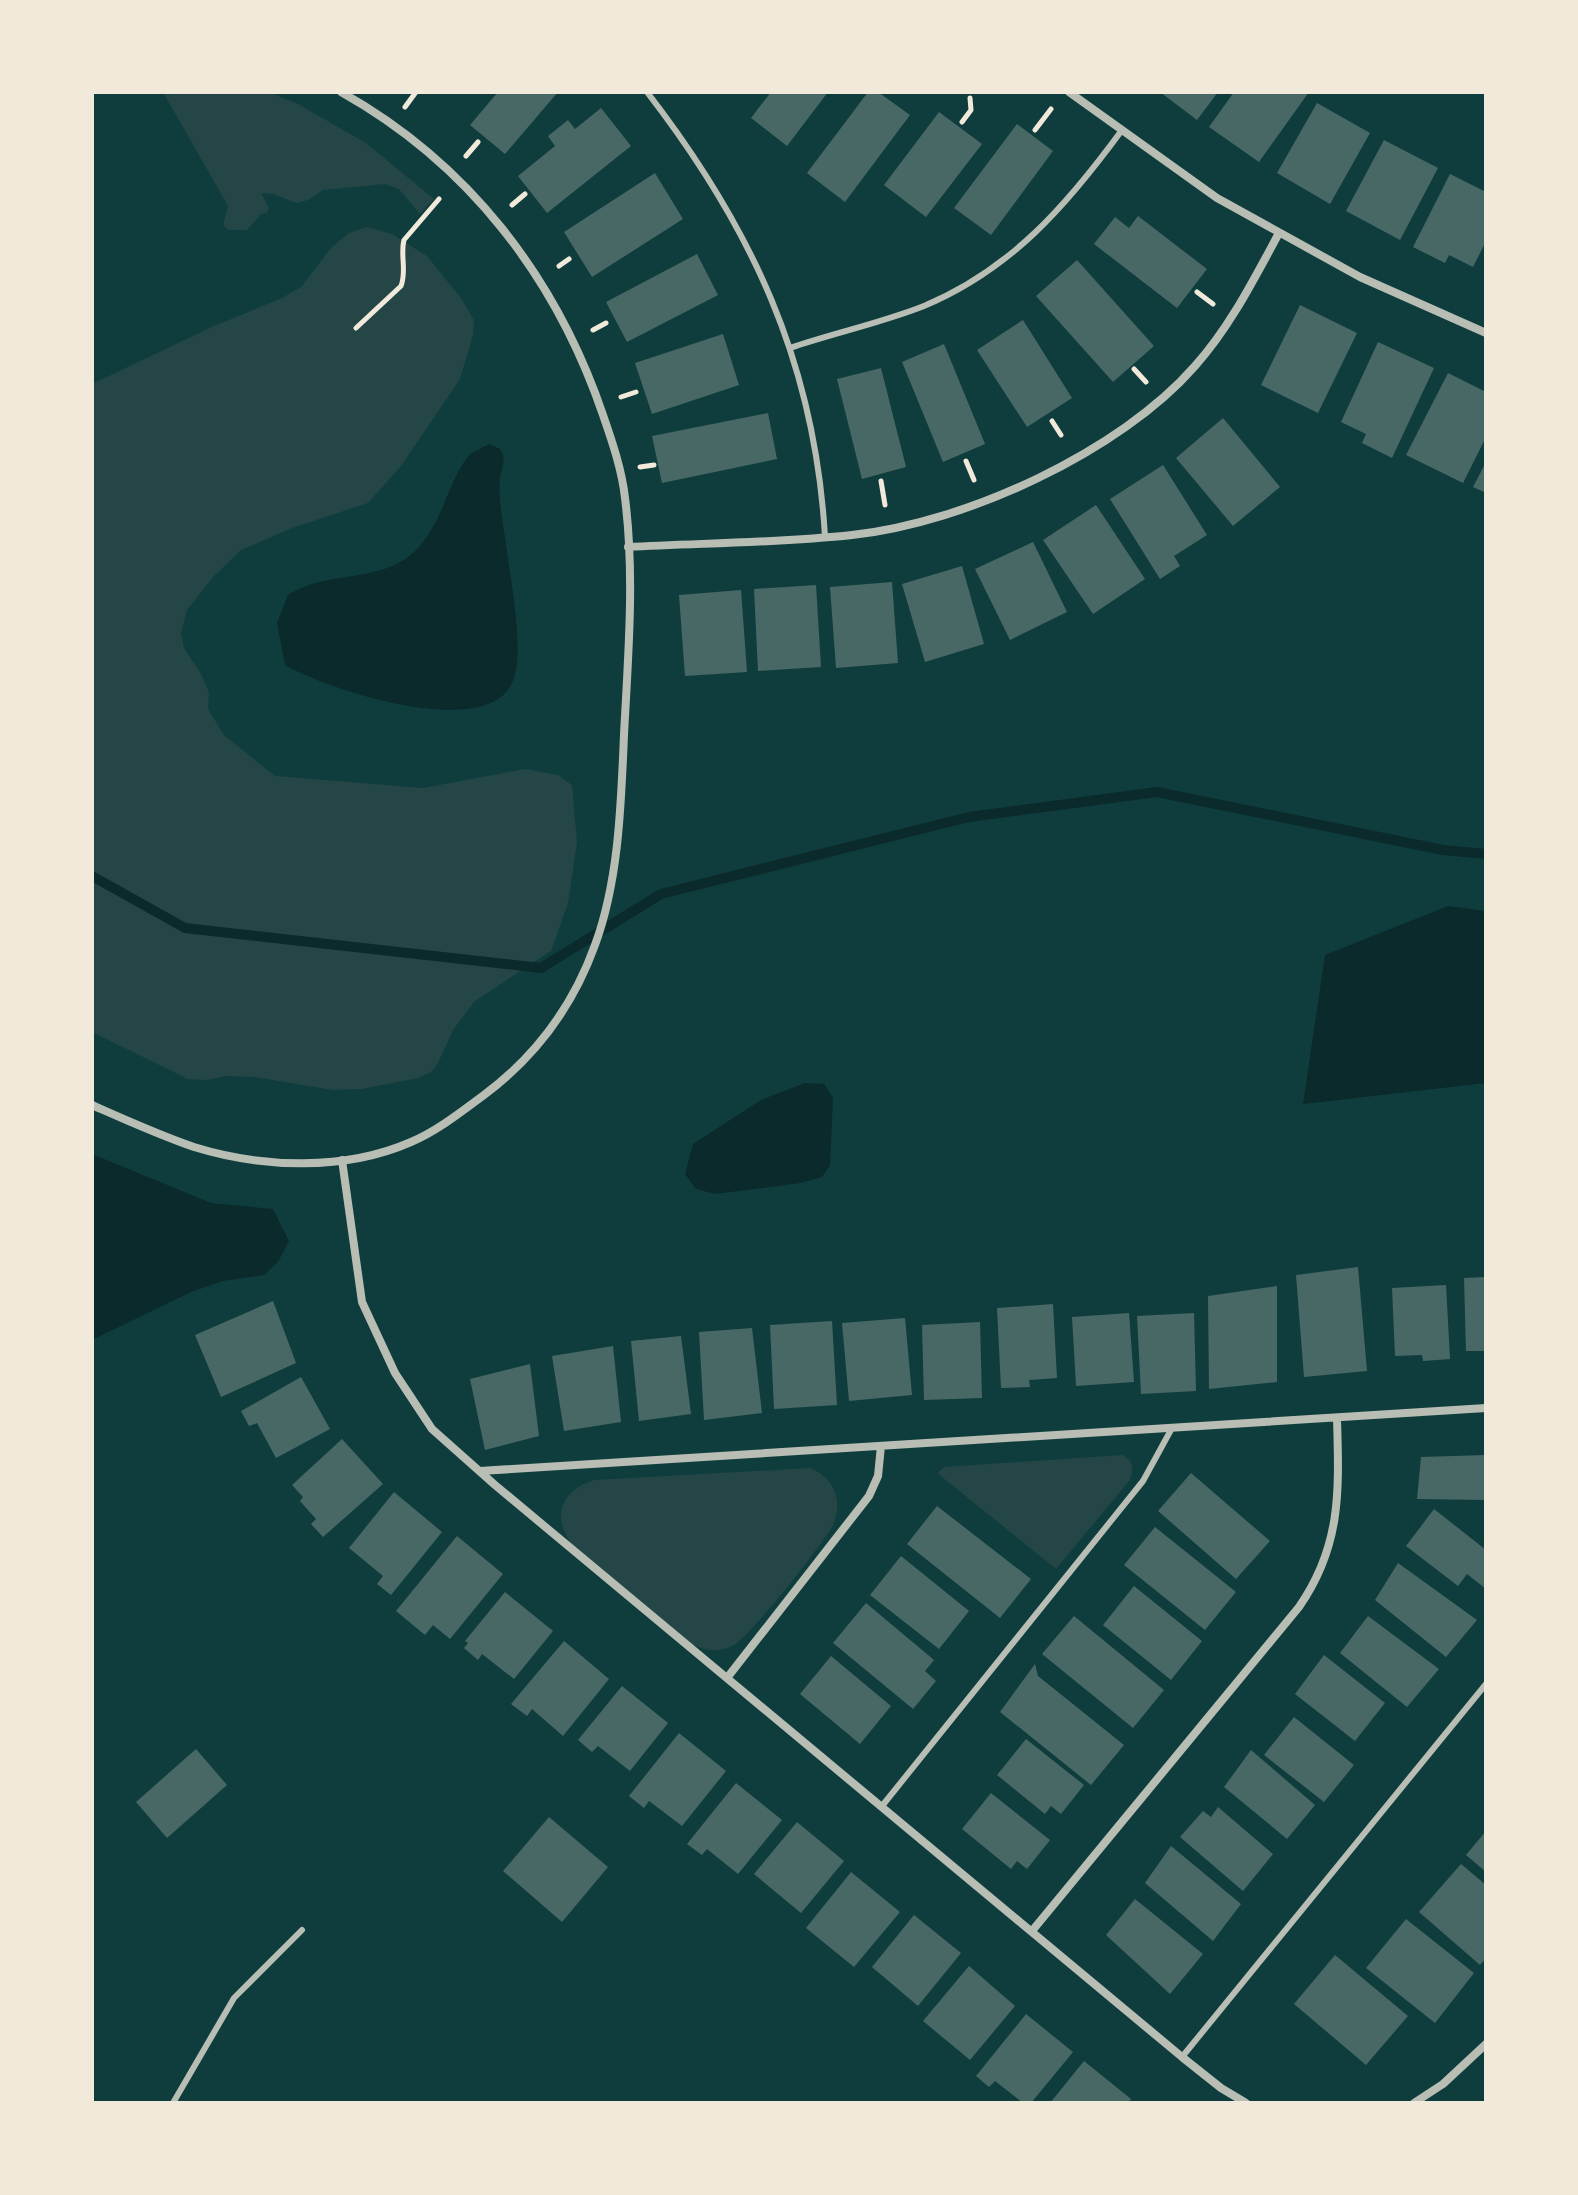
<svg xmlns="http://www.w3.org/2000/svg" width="1578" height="2195" font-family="'Zilla Slab',serif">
<rect width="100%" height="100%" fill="#0f3d3e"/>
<path fill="#244646" d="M163 92H268L298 104 366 143 434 199 420 214 399 189 385 184 323 190 308 200 297 203 273 194 261 193 269 208 267 213 261 214 247 230H229L223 225 228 206Z
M367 227 392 234 427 256 461 298 474 320 473 335 460 379 401 466 368 503 292 528 241 550 213 577 187 610 181 633 184 648 201 674 209 692 208 709 224 735 275 776 423 788 525 769 558 775 572 785 577 842 568 903 551 951 475 1001 453 1030 438 1063 431 1072 418 1078 362 1089 333 1090 255 1077 226 1076 207 1080 188 1079 92 1032V384L214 326 282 298 301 287 331 248 349 233Z
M1122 1455C1134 1460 1134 1471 1129 1481L1056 1569 937 1473 945 1467Z
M810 1468C835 1478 843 1501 833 1525 824 1543 748 1639 732 1646 717 1653 704 1651 690 1643L573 1546C551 1518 560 1491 594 1480Z"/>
<path fill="#0a2a2b" d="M489 444 500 449C507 459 502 466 500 478 498 499 503 523 506 544 510 578 526 654 512 683 485 742 326 689 285 665L277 623 288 595C333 566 394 589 428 535 443 513 449 485 464 462L470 454Z
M1448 906 1486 911V1083L1303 1104 1325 955Z
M805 1083 824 1084 833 1098 830 1165 822 1177 801 1183 715 1194 696 1189 685 1174 693 1144 761 1100Z
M92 1154 211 1203 273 1209 289 1241 278 1262 264 1275 223 1281 191 1292 92 1340Z"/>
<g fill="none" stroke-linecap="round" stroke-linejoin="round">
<path stroke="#0a2a2b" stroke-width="10" d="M92 876 185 928 541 968 661 894 969 817 1157 792 1443 850 1486 854"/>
</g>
<path fill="#486865" d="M498 92H558L505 154 470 125Z
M771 92H828L787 146 751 118Z
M868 92H878L910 115 845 202 807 173Z
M1160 92H1218L1197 120Z
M1234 92H1309L1259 162 1209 127Z
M1317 103 1370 133 1330 204 1277 173Z
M601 108 631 146 547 213 518 176 555 146 548 136 568 120 575 129Z
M939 112 982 144 926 217 884 185Z
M1017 124 1053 151 991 235 954 208Z
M1384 140 1438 168 1400 240 1346 211Z
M655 173 683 219 592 277 564 232Z
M1450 174 1486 192V241L1473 267 1449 255 1445 263 1413 247Z
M1138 216 1207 269 1177 308 1094 244 1115 217 1129 228Z
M697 254 718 295 627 342 606 302Z
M1077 260 1154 346 1113 382 1036 296Z
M1300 305 1357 333 1318 413 1261 385Z
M1023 320 1072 398 1027 427 977 350Z
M723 334 739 385 652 414 635 363Z
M1378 342 1434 368 1392 458 1362 443 1366 434 1341 422Z
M944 344 985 444 943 462 902 362Z
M881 368 906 467 862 479 837 379Z
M1448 373 1486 392V437L1463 483 1406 455Z
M768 413 777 459 662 483 652 436Z
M1223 418 1280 487 1233 526 1176 458Z
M1486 462V493L1473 487Z
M1163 465 1207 535 1174 556 1180 566 1160 579 1110 499Z
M1096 505 1145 579 1093 614 1043 540Z
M1033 542 1067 612 1010 640 975 569Z
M962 566 984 644 925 662 902 584Z
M892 582 898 663 836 668 830 587Z
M816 585 821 667 758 671 754 589Z
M741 590 747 672 685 676 679 595Z
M1358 1267 1367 1371 1304 1377 1296 1275Z
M1486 1277V1351H1466L1464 1278Z
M1446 1285 1450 1359 1423 1361 1422 1355 1395 1356 1392 1288Z
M1277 1286V1382L1209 1389 1208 1296Z
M273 1301 296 1363 221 1397 195 1335Z
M1053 1304 1057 1378 1029 1380 1030 1387 1001 1388 997 1308Z
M1129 1313 1134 1382 1076 1386 1072 1317Z
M1194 1313 1196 1391 1141 1394 1137 1316Z
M905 1318 912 1395 849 1401 842 1323Z
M832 1321 837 1405 774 1409 770 1325Z
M980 1322 982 1398 924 1400 922 1325Z
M752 1328 762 1413 704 1420 699 1332Z
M681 1336 691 1414 639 1421 631 1341Z
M613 1346 621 1422 564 1431 552 1356Z
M530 1364 539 1436 485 1450 470 1379Z
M301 1377 330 1429 276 1458 257 1423 249 1426 241 1411Z
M342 1439 383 1484 323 1537 311 1524 316 1519 300 1501 303 1497 292 1485Z
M1486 1455V1500L1417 1499 1421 1457Z
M1191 1473 1270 1541 1236 1579 1158 1511Z
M394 1492 442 1532 391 1595 377 1584 383 1576 349 1548Z
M937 1506 1031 1579 1000 1618 907 1544Z
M1434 1509 1486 1550V1589L1467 1574 1458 1586 1406 1546Z
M1155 1527 1236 1592 1205 1630 1124 1565Z
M457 1536 503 1574 450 1639 433 1625 425 1635 396 1611Z
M901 1556 969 1611 939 1649 870 1595Z
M1398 1563 1477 1620 1446 1657 1375 1600Z
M1134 1586 1202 1641 1171 1680 1103 1625Z
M505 1592 553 1631 514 1679 482 1654 478 1660 464 1648 468 1643 465 1641Z
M866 1603 934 1660 925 1671 936 1681 913 1709 833 1643Z
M1074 1616 1164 1690 1133 1728 1042 1654Z
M1368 1616 1439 1669 1407 1707 1340 1653Z
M564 1641 609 1679 563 1736 532 1709 527 1716 511 1704Z
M1324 1655 1385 1703 1355 1741 1295 1694Z
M831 1656 891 1706 860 1744 800 1694Z
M1035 1664 1038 1676 1124 1745 1091 1785 1000 1712Z
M622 1686 668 1723 630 1771 598 1746 592 1752 578 1740Z
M1294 1717 1354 1765 1324 1802 1264 1755Z
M679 1733 726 1771 682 1826 649 1801 644 1808 629 1796Z
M1026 1739 1084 1785 1061 1814 1051 1806 1045 1814 997 1775Z
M196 1749 227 1785 167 1838 136 1802Z
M1251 1750 1315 1805 1287 1839 1224 1787Z
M736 1783 782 1820 738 1874 707 1849 702 1855 687 1844Z
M991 1793 1050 1840 1027 1869 1017 1861 1011 1869 962 1829Z
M1218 1807 1273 1854 1243 1891 1180 1837 1203 1811 1211 1817Z
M549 1817 608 1867 562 1922 503 1871Z
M797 1822 844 1861 801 1913 754 1874Z
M1486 1831V1872L1466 1855Z
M1171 1846 1241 1904 1213 1941 1145 1883Z
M1461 1864 1486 1885V1958L1480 1965 1419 1912Z
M851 1872 900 1912 854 1967 806 1928Z
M1135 1899 1203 1954 1170 1994 1106 1935Z
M914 1915 961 1953 918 2006 872 1967Z
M1406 1919 1474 1973 1435 2023 1366 1968Z
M1335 1955 1408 2016 1366 2065 1294 2004Z
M969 1966 1015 2006 970 2060 923 2021Z
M1026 2014 1073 2052 1031 2103H1023L995 2081 989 2087 976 2076Z
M1084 2061 1131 2099 1128 2103H1050Z"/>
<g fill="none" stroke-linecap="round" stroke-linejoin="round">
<path stroke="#f1e9da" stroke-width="5" d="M405 107 416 92
M962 122 971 110 970 98
M1035 130 1051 109
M466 156 478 142
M512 205 525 194
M559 266 569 259
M1197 292 1213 304
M356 328 401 286C407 271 400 255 404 240L439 199
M593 330 606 323
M1134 369 1146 382
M621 397 636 392
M1052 421 1061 435
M966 461 974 480
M640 467 654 465
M881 481 885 505"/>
<path stroke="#b8beb3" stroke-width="6" d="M647 92C752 228 815 363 825 537
M790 348C834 333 881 323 924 306 1012 269 1067 205 1122 130
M882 1806 1143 1481 1172 1428
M1182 2057 1486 1684
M173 2103 234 1998 302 1930"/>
<path stroke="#b8beb3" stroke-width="8" d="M1069 92 1217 198 1360 277 1486 333
M628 547C702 543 778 543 852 535 965 523 1120 452 1195 366 1230 327 1254 279 1279 233
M92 1105C126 1120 159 1135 194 1147 262 1168 345 1171 411 1142 437 1131 461 1112 484 1095 535 1057 573 1006 595 945 619 880 621 804 624 735 628 657 635 576 625 498 622 470 612 441 603 415 556 277 468 163 341 92
M342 1160 362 1302 395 1373 432 1429 495 1485 1182 2057 1221 2088 1246 2103
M480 1471 1486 1408
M727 1678 869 1496 878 1476 881 1446
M1032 1931 1299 1607C1342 1545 1339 1490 1337 1418
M1414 2103 1443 2084 1486 2044"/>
</g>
<rect width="1578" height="2195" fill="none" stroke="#f1e9da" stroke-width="188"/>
</svg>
